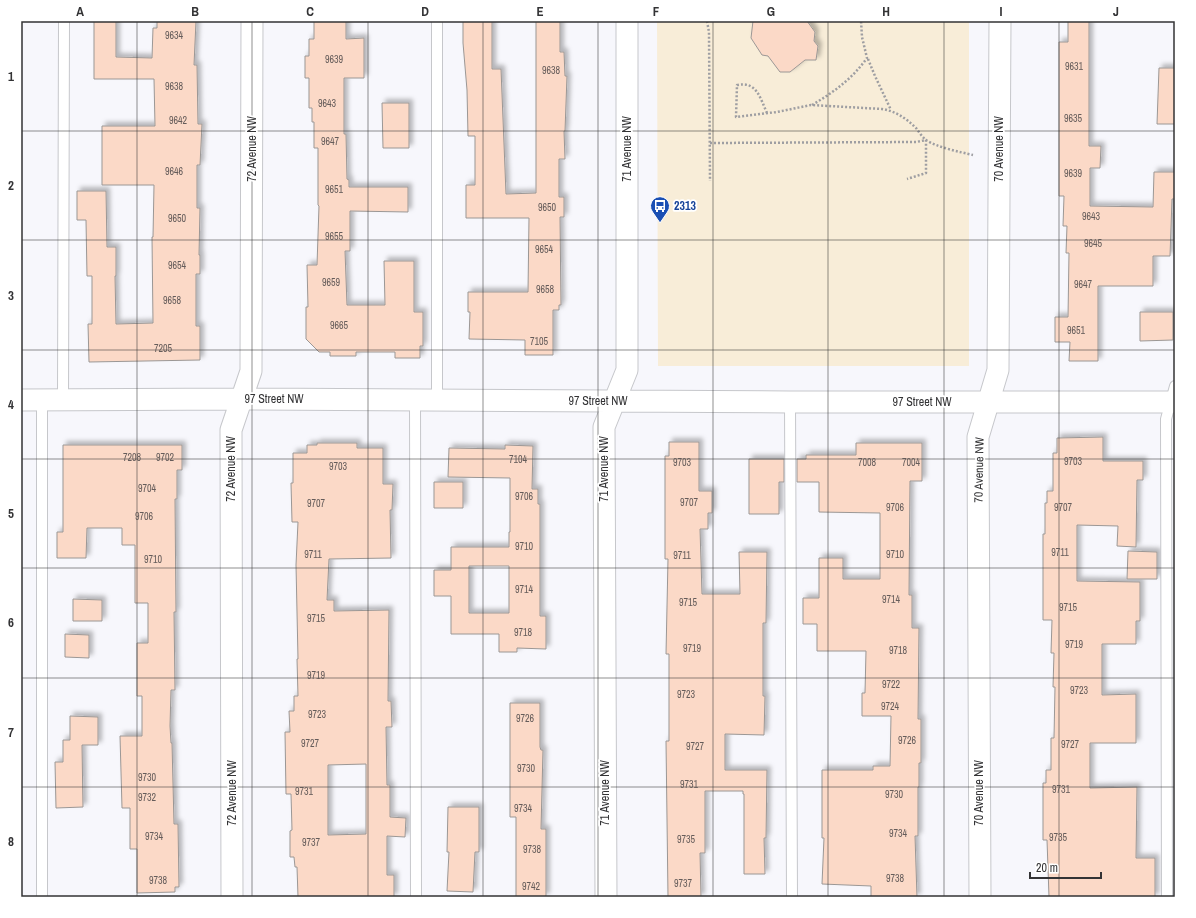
<svg xmlns="http://www.w3.org/2000/svg" width="1196" height="918" font-family="'Archivo Narrow',sans-serif">
<defs>
<filter id="shadow"><feDropShadow dx="3.5" dy="-3.5" stdDeviation="2" flood-color="#0004"/></filter>
</defs>
<rect width="100%" height="100%" fill="#f7f7fc"/>
<path fill="#f8edd8" d="M657 21H969V366H658Z"/>
<path fill="#fbd9c7" stroke="#9b9795" fill-rule="evenodd" filter="url(#shadow)" d="M94 21H116V57L152 58 153 28H157V21H196L194 65H197L198 124H202L200 165H197V208H200L199 255H200V274H196V326H200V360L89 362 88 324H92V276H87L86 220H77V191H106L107 247H116V276H115L116 324 153 323 152 237H153L154 185H102V126H155L154 79H94Z
M314 21H346V39L364 38V78H344V134H346L347 179 349 180V187H408V212L350 211V251H345L347 305H385L384 261H414V312H423V346H420V358H395V352H356V356H330V352H319L306 339V307H308L307 265H317L319 206 318 205V148H314V122H312V108H309V78H305V56H309V39H314Z
M463 21H492V69H501L506 194 536 193V21H560V52H564L565 76H567L565 131H564L565 159H559V197H564V217H560L561 305H559V310H553V355H525V340L469 339 470 312H468V292H528L529 218H466V185H475V136H468L467 90 463 43Z
M753 21H807L815 32 814 41 818 46 816 60H805L790 72H780L768 56 762 55 751 38Z
M1068 21H1089V146H1101L1100 168H1090V206L1153 207 1154 172H1175V199H1172L1170 256H1153V286H1098V361H1069L1070 342H1055V317H1068L1069 253H1066L1067 226H1063L1064 196H1059V42H1068Z
M1159 68H1175V124H1157Z
M382 103H409V148H383Z
M1140 312H1173V340L1140 341Z
M1103 437V461H1143V480H1137L1136 547 1117 546 1118 526 1077 525V581L1140 582V621H1136V644H1102V695L1136 694V743H1090V788L1137 787 1136 858H1155V897H1049L1047 840H1043V783H1046V770H1051V738H1054L1055 687H1053L1054 653H1051L1052 620H1043V534H1045V503H1047V491H1053V453H1057V438Z
M669 442H699V491H712V513H708V529H700L702 594H740L739 552H767L766 623H763V696H765L764 735 725 734V770H767L766 838H764L765 874H744V794H743V791H705V853H700L701 897H668L666 741H669V654H666L668 559H665V456H669Z
M317 443H357V448H383V484H393L392 510H390L391 558 329 559 327 600H334V611L389 610 388 701H391L392 727H386L387 785H390V817L406 818 405 837 387 836V875H394V897H298L297 867H295L294 857H290V831L292 830 291 794H286L285 732H290L289 711H294V696H298L297 659H298L296 565 298 522H292L291 483H293V453H307V445H317ZM366 764V834L328 835V765Z
M856 443H922V481H910L909 595H912V628H919L918 719H921V763H919V787H918V836H915L917 897H871V886L822 884 824 838H822V770H873V766H890L891 716H862V693H865L866 651H817V624H803V598H819V558H843V579H880V513L819 512V482H797V459H806V455H856Z
M63 445H182V470H177V499H175L176 612H174L175 690H171L170 726 171 743H172L174 824H178L179 887H175V892L137 893V849H130V808H122L120 736H142V696H137V643H148V603H135V545H122V528H87L86 558H57V532H63Z
M505 445 533 446 532 489H538V504H540V616H546V649L517 648V652H499V634H451V596H434V570H451V547H509V532H510V478L448 477 449 448 505 449ZM469 566H509V613H469Z
M749 459H784V482H779V514H749Z
M434 482H463V508H434Z
M1128 551 1157 552V579H1127Z
M73 599 102 600V621H73Z
M65 634 89 635V658L65 657Z
M510 703H540V747L541 750H543L541 829H546V896L544 897H516V817H510Z
M70 716 98 717V745H82L83 807 56 808 55 762H63V740H70Z
M448 807H479V852H475L473 892 447 891 449 852H447Z"/>
<g fill="none" stroke-linecap="round" stroke-linejoin="round">
<g stroke="#c6c7cb" stroke-width="12">
<path id="service" d="M42 400V897
M63 400 64 21
M415 400 416 897
M437 401V21
M790 402 792 897
M1167 897 1166 419 1175 386"/>
</g>
<g stroke="#c6c7cb" stroke-width="23">
<path id="minor" d="M21 400 242 399 790 402H1175
M232 897 231 430 251 371 252 21
M606 897 604 427 627 370V21
M980 897 978 437 998 370 1000 21"/>
</g>
<path stroke="#9e9ea2" stroke-width="2.5" stroke-dasharray="2 2" stroke-linecap="butt" d="M707 21 709 32 710 181
M868 59 875 76 891 110
M812 105C834 92 852 79 867 58L862 37 861 21
M767 113C760 98 757 81 737 85L736 117 777 112 811 105 882 109C895 111 906 118 916 128 919 132 922 137 926 140 936 147 960 152 973 155
M710 143 916 142 926 140V173L907 179"/>
<use href="#service" stroke="#fff" stroke-width="10"/>
<use href="#minor" stroke="#fff" stroke-width="21"/>
</g>
<path fill="none" stroke="#333335" stroke-width="1" stroke-opacity="0.55" d="M137 21V897M252 21V897M368 21V897M483 21V897M598 21V897M713 21V897M828 21V897M944 21V897M1059 21V897M21 131H1175M21 240H1175M21 350H1175M21 459H1175M21 568H1175M21 678H1175M21 787H1175"/>
<defs>
<g id="bus-pin" transform="scale(1)"><path d="M0 17L-7.5 6A9.5 9.5 0 1 1 7.5 6Z" fill="#1a4fb4" stroke="#fff"/><path d="M-5-6H5V4H4V6H2V4H-2V6H-4V4H-5ZM-3.5-4V0h7V-4ZM-3.5 1.2v1.5H-2V1.2ZM2 1.2v1.5H3.5V1.2Z" fill="#fff"/></g>
</defs>
<g fill-rule="evenodd">
<use href="#bus-pin" x="660" y="206"/>
</g>
<g text-anchor="middle" stroke-width="3.5" stroke-linejoin="round" paint-order="stroke">
<g font-size="10" fill="#655c5a">
<text x="174" y="39">9634</text>
<text x="334" y="63">9639</text>
<text x="1074" y="70">9631</text>
<text x="551" y="74">9638</text>
<text x="174" y="90">9638</text>
<text x="327" y="107">9643</text>
<text x="1073" y="122">9635</text>
<text x="178" y="124">9642</text>
<text x="330" y="145">9647</text>
<text x="174" y="175">9646</text>
<text x="1073" y="177">9639</text>
<text x="334" y="193">9651</text>
<text x="547" y="211">9650</text>
<text x="1091" y="220">9643</text>
<text x="177" y="222">9650</text>
<text x="334" y="240">9655</text>
<text x="1093" y="247">9645</text>
<text x="544" y="253">9654</text>
<text x="177" y="269">9654</text>
<text x="331" y="286">9659</text>
<text x="1083" y="288">9647</text>
<text x="545" y="293">9658</text>
<text x="172" y="304">9658</text>
<text x="339" y="329">9665</text>
<text x="1076" y="334">9651</text>
<text x="539" y="345">7105</text>
<text x="163" y="352">7205</text>
<text x="132" y="461">7208</text>
<text x="165" y="461">9702</text>
<text x="518" y="463">7104</text>
<text x="1073" y="465">9703</text>
<text x="682" y="466">9703</text>
<text x="867" y="466">7008</text>
<text x="911" y="466">7004</text>
<text x="338" y="470">9703</text>
<text x="147" y="492">9704</text>
<text x="524" y="500">9706</text>
<text x="689" y="506">9707</text>
<text x="316" y="507">9707</text>
<text x="895" y="511">9706</text>
<text x="1063" y="511">9707</text>
<text x="144" y="520">9706</text>
<text x="524" y="550">9710</text>
<text x="1060" y="556">9711</text>
<text x="313" y="558">9711</text>
<text x="895" y="558">9710</text>
<text x="682" y="559">9711</text>
<text x="153" y="563">9710</text>
<text x="524" y="593">9714</text>
<text x="891" y="603">9714</text>
<text x="688" y="606">9715</text>
<text x="1068" y="611">9715</text>
<text x="316" y="622">9715</text>
<text x="523" y="636">9718</text>
<text x="1074" y="648">9719</text>
<text x="692" y="652">9719</text>
<text x="898" y="654">9718</text>
<text x="316" y="679">9719</text>
<text x="891" y="688">9722</text>
<text x="1079" y="694">9723</text>
<text x="686" y="698">9723</text>
<text x="890" y="710">9724</text>
<text x="317" y="718">9723</text>
<text x="525" y="722">9726</text>
<text x="907" y="744">9726</text>
<text x="310" y="747">9727</text>
<text x="1070" y="748">9727</text>
<text x="695" y="750">9727</text>
<text x="526" y="772">9730</text>
<text x="147" y="781">9730</text>
<text x="689" y="788">9731</text>
<text x="1061" y="793">9731</text>
<text x="304" y="795">9731</text>
<text x="894" y="798">9730</text>
<text x="147" y="801">9732</text>
<text x="523" y="812">9734</text>
<text x="898" y="837">9734</text>
<text x="154" y="840">9734</text>
<text x="1058" y="841">9735</text>
<text x="686" y="843">9735</text>
<text x="311" y="846">9737</text>
<text x="532" y="853">9738</text>
<text x="895" y="882">9738</text>
<text x="158" y="884">9738</text>
<text x="683" y="887">9737</text>
<text x="531" y="890">9742</text>
</g>
<g font-size="12" fill="#333335" stroke="#fff">
<text transform="translate(252 149) rotate(-90)" y="4">72 Avenue NW</text>
<text transform="translate(627 149) rotate(-90)" y="4">71 Avenue NW</text>
<text transform="translate(999 149) rotate(-90)" y="4">70 Avenue NW</text>
<text x="274" y="403">97 Street NW</text>
<text x="598" y="405">97 Street NW</text>
<text x="922" y="406">97 Street NW</text>
<text transform="translate(231 469) rotate(-90)" y="4">72 Avenue NW</text>
<text transform="translate(604 469) rotate(-90)" y="4">71 Avenue NW</text>
<text transform="translate(979 470) rotate(-89)" y="4">70 Avenue NW</text>
<text transform="translate(232 793) rotate(-90)" y="4">72 Avenue NW</text>
<text transform="translate(605 793) rotate(-90)" y="4">71 Avenue NW</text>
<text transform="translate(979 793) rotate(-90)" y="4">70 Avenue NW</text>
</g>
<g font-size="12" font-weight="bold" fill="#164399" stroke="#fff" text-anchor="start">
<text x="674" y="210">2313</text>
</g>
</g>
<rect width="1196" height="918" fill="none" stroke="#ffffff" stroke-width="44"/>
<path d="M1030 872v6h71v-6" fill="none" stroke="#333335" stroke-width="2"/>
<text x="1036" y="872" font-size="12" fill="#333335" stroke="#ffffff" stroke-width="3" paint-order="stroke">20 m</text>
<rect x="22" y="22" width="1152" height="874" fill="none" stroke="#333335" stroke-width="1.5"/>
<g font-size="13" text-anchor="middle" font-weight="bold" fill="#333335">
<text x="80" y="16">A</text>
<text x="195" y="16">B</text>
<text x="310" y="16">C</text>
<text x="425" y="16">D</text>
<text x="540" y="16">E</text>
<text x="656" y="16">F</text>
<text x="771" y="16">G</text>
<text x="886" y="16">H</text>
<text x="1001" y="16">I</text>
<text x="1116" y="16">J</text>
<text x="11" y="81">1</text>
<text x="11" y="190">2</text>
<text x="11" y="300">3</text>
<text x="11" y="409">4</text>
<text x="11" y="518">5</text>
<text x="11" y="627">6</text>
<text x="11" y="737">7</text>
<text x="11" y="846">8</text>
</g>
</svg>
